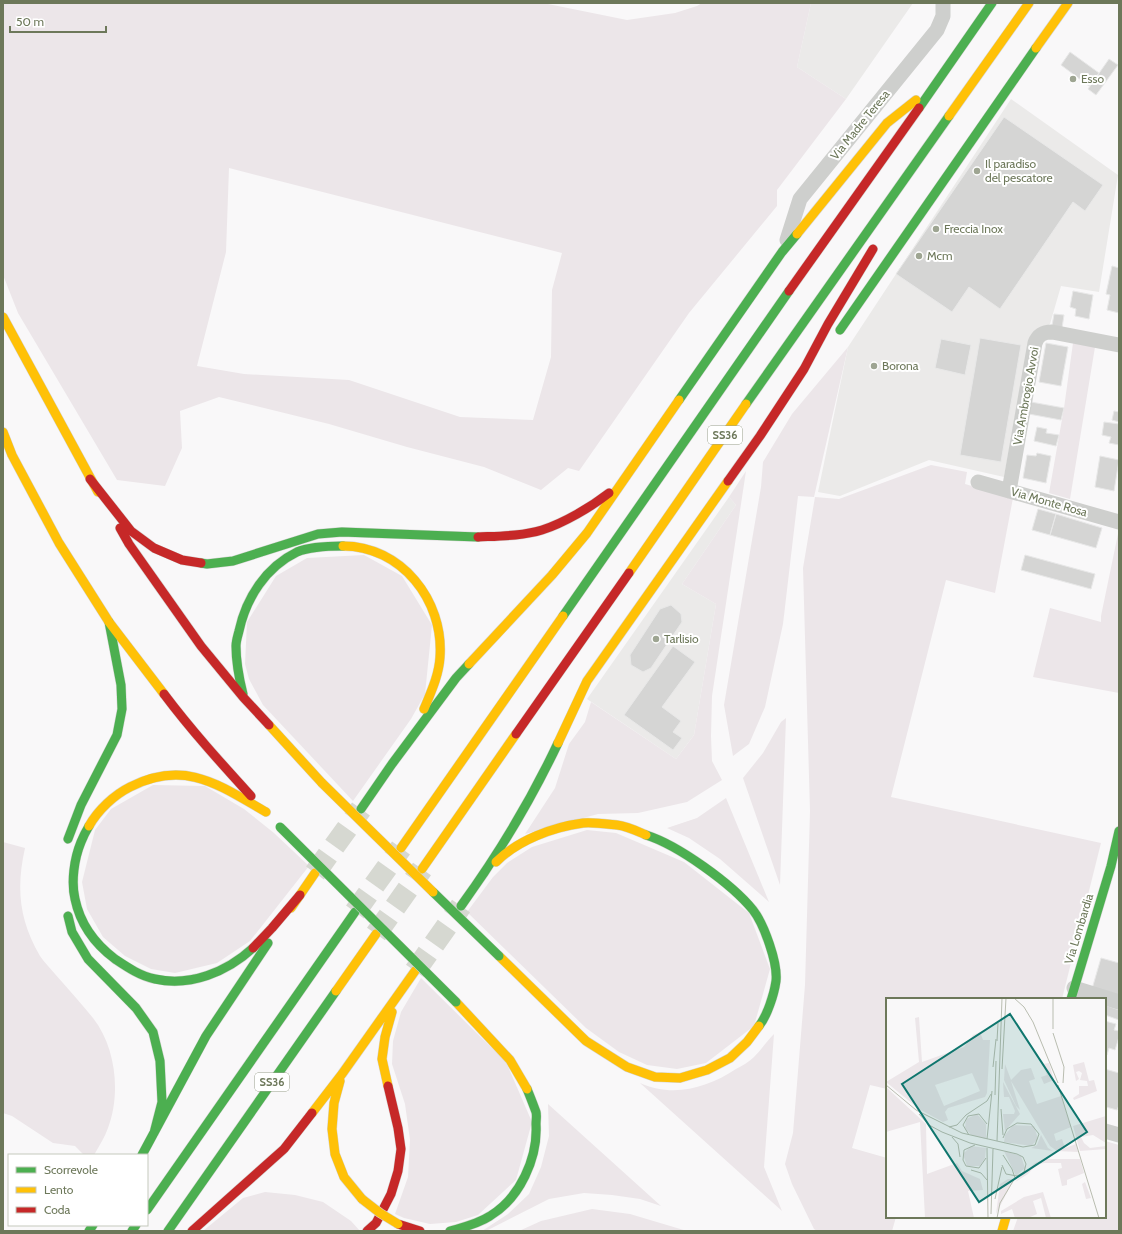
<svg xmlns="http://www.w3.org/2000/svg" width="1122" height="1234" font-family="Cabin,sans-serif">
<rect width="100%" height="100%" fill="#f9f8f9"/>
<path fill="#ebeae9" d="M811 3H913L846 99 797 67Z
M1011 99 1118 175 1099 292 1061 286 1050 324 1029 339 1004 477 929 460 840 496 818 492 848 347Z
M729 497 736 505 682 584 716 604 694 735 676 759 587 699Z"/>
<path fill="#ece6e9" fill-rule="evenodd" d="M3 3H543L627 20 675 13 697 6 702 3H811L797 67 846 99 777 190V206L689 313 579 471 568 468 541 490 484 467 407 447 329 424 219 397 180 411 182 448 165 486 117 480 18 313 3 275ZM229 168 562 253 552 290 551 357 533 420 460 417 349 380 244 374 197 366 226 252Z
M1073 343 1095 347 1070 499 1049 493 1064 408Z
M848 347 814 497 798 496 783 624 765 707 749 744 733 756 724 705 761 487 763 462 792 414Z
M931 465 967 472 965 484 1013 498 995 593 946 580 891 797 1101 843 1062 999H887V1089L870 1085 852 1148 887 1158V1217H896L892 1231H817L814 1229 792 1184 785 1164 793 1133 805 985 810 811 803 568 815 497 839 499Z
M746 471 712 696 711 736 712 761 722 780 687 802 638 813 598 814 525 834 555 788 569 744 585 722 591 702 676 759 694 735 716 604 682 584 736 505 729 497Z
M1119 529V693L1033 677 1050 608 1101 622V616Z
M364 555 402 576 432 625 425 694 411 719 353 801 263 705 249 679 245 664 247 622 276 576 307 558Z
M786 718 780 885 743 778 763 753 781 722Z
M153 785 205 786 244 809 274 833 309 866 250 941 217 963 175 973 151 969 125 956 103 937 87 909 82 882 95 830 111 809Z
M726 798 769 902 720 859 689 838 667 828 697 818Z
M587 830 616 833 684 862 749 913 770 969 754 1026 706 1063 677 1069 647 1065 619 1052 586 1028 467 912 493 877 507 863 532 847Z
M3 842 25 848C16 888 19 920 40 956 44 962 50 968 55 974 68 989 81 1003 93 1018 116 1047 121 1094 108 1128 105 1137 99 1146 94 1155H84L75 1146 53 1143 12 1116 3 1113Z
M421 978 506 1062 532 1122 516 1180 478 1215 456 1222 430 1224 404 1218 395 1214 408 1177 410 1140 405 1104 392 1064 393 1041 401 1012Z
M774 1034 764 1167 782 1211 640 1083C673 1098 707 1088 736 1069 742 1066 749 1062 754 1057 761 1050 767 1041 774 1034Z
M548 1104 661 1206 640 1199 612 1195 584 1193 549 1199 488 1230 482 1231 508 1214 529 1194 541 1167 549 1136Z
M1105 1141 1119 1145V1231H1013L1018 1217H1105Z
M265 1192 295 1195 323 1202 351 1221 360 1231H203L243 1198Z
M592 1209 630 1214 687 1231H519L541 1221Z"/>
<path fill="#d5d5d4" stroke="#e8e8e8" d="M1070 52 1099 73 1089 86 1061 65Z
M1109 59 1118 65 1096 95 1088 89Z
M1004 117 1103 185 1085 211 1073 202 1000 309 969 287 952 312 896 274Z
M1112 266 1119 268V313L1107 310 1110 295 1106 294Z
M1073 291 1093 295 1089 319 1075 316 1076 309 1070 307Z
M1054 314 1064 315 1062 328 1052 326Z
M980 338 1021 345 1001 462 960 455Z
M941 339 971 345 965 375 935 368Z
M1046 343 1068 347 1061 386 1039 382Z
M1031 402 1064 408 1061 420 1029 414Z
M1114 411 1119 412V422L1112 420Z
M1104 422 1119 424V445L1109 443 1111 437 1102 435Z
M1037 427 1047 429 1046 433 1059 435 1056 446 1034 441Z
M1037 453 1051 456 1046 483 1023 478 1027 455 1036 456Z
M1100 456 1119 460 1114 491 1095 487Z
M1038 509 1056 514 1050 535 1032 530Z
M1056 514 1102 528 1096 548 1050 535Z
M1025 555 1095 574 1091 589 1021 570Z
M671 605 681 614 682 622 651 668 643 672 631 665 630 655 660 609Z
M673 646 695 662 662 707 681 721 673 732 682 738 673 750 624 715Z
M1101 958 1119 963V997L1092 989Z
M1105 1005 1119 1010V1020L1105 1015Z
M1105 1021 1116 1024 1114 1030 1119 1031V1037L1115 1050 1109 1048 1107 1055 1105 1054Z
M1105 1069 1119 1073V1105L1117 1110 1106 1107 1105 1111Z"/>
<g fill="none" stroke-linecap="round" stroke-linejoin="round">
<path stroke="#d6d8d1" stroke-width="22" stroke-dasharray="22 11" stroke-linecap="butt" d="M315 873 361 809
M355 912 401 848
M376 934 422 869
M415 971 461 906"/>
<g stroke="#d5d5d3" stroke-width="10">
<path id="fast" d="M919 108 992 3
M840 330 1036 48
M679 400 782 252 797 234
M746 404 949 116
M201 563 207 564 233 561 318 534 342 532 478 537
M563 616 789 291
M243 694C239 678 236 662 236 646 236 641 238 635 239 631 246 598 266 567 297 552 309 547 330 546 343 546
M361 809 392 764 456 678 469 664
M89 826C86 831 83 837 81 842 74 859 71 882 75 899 80 923 95 944 115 959 127 967 140 976 155 979 190 987 227 972 253 948
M646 835C678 845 732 884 753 910 764 924 778 963 776 981 774 995 767 1016 759 1026
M68 839 81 805 117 735 122 709 121 685 109 622
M461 906C498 855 531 800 558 743
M68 916 72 932 88 959 136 1008 153 1032 160 1061 162 1102 154 1133
M1071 999 1111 866 1119 831
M142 1155 206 1036 268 943
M147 1210 355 912
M89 1231 93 1225
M132 1231 136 1225
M168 1231 336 991
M450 1231C464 1227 478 1224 490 1216 520 1198 538 1158 536 1124 536 1120 537 1116 536 1112 533 1104 530 1096 527 1089"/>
</g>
<g stroke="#d5d5d3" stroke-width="10">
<path id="slow" d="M1036 48 1068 3
M949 116 1029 3
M797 234 887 123 916 100
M3 317 98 492
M3 432 12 455 59 543 109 622 164 694
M343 546C401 546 444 600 440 657 439 675 431 692 424 709
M629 573 746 404
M469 664 552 575 587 533 679 400
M269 725 322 783
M558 743 587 681 728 481
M89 826C98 810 114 795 130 787 185 759 219 785 266 812
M401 848 563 616
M496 862C518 840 553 827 583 823 592 822 607 824 617 825 627 826 637 831 646 835
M422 869 516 734
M291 908 315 873
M499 956 586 1041 627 1067 655 1077 680 1078 707 1070 730 1058 747 1042 759 1026
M336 991 376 934
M456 1002 510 1060 527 1089
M340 1081 334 1103 332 1129 335 1154 344 1177 362 1199
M388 1086 382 1059 385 1037 392 1012
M312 1113 342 1074 415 971
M1002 1231 1006 1217"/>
</g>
<g stroke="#d5d5d3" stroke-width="10">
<path id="jam" d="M789 291 919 108
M90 479 131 531 154 548 182 560 201 563
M728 481 760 436 804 369 828 324 873 249
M120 528 129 544 201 646 243 697 269 725
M478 537C499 536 522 536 542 530 564 523 591 507 609 493
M164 694C191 730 221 763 251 796
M516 734 629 573
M253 948 272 928 300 895
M398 1224 420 1231
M192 1231 284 1149 312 1113
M367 1231 376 1223 391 1194 398 1171 401 1149 398 1128 388 1086"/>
</g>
<path stroke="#cecfcd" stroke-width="15" d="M787 240 800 199 937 30 943 16V3
M978 482 1119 522
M1009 491 1035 343C1038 335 1043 332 1052 332L1119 345
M1074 988 1119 1002
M1105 1131 1119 1135"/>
<use href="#fast" stroke="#4caf50" stroke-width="9"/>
<use href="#slow" stroke="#ffc107" stroke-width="9"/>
<use href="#jam" stroke="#c62828" stroke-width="9"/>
<g stroke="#d5d5d4" stroke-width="10" stroke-linecap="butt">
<path id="fast-bridge" d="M280 827 456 1002
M433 892 499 956"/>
</g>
<g stroke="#d5d5d4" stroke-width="10" stroke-linecap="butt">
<path id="slow-bridge" d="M322 783 433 892
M362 1199 380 1213 398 1224"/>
</g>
<use href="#fast-bridge" stroke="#4caf50" stroke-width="9"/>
<use href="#slow-bridge" stroke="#ffc107" stroke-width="9"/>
</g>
<g fill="#9ea592" stroke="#fff" stroke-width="1.5">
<circle cx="1073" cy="79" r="4"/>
<circle cx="977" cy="171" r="4"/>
<circle cx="936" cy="229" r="4"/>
<circle cx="919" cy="256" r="4"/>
<circle cx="874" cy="366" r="4"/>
<circle cx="656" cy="639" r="4"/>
</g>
<g text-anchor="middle" stroke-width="4" stroke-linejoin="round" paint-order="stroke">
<g fill="#fff" stroke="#99a08c" stroke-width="1">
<rect x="708" y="426" width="34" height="18" rx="3"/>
<rect x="255" y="1073" width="34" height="18" rx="3"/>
</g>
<g font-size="11" font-weight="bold" fill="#6d785a">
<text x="725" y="439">SS36</text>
<text x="272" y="1086">SS36</text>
</g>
<g font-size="12" fill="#6d785a" stroke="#fff" text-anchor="start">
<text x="1081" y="83">Esso</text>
<text x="985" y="168">Il paradiso<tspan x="985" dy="14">del pescatore</tspan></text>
<text x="944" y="233">Freccia Inox</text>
<text x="927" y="260">Mcm</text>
<text x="882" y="370">Borona</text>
<text x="664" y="643">Tarlisio</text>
</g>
<g font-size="12" fill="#6d785a" stroke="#fff">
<text transform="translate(860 125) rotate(-51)" y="4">Via Madre Teresa</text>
<text transform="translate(1026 396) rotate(-80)" y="4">Via Ambrogio Avvoi</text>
<text transform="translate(1049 502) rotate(16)" y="4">Via Monte Rosa</text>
<text transform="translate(1079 929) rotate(-73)" y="4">Via Lombardia</text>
</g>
</g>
<g transform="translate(886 998)">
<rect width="220" height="220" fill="#f9f8f9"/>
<path d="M33 19 36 64 78 49 87 37 94 34 97 42H104L101 95 99 99 62 110 59 114 62 122 57 124 33 111 0 84 33 64 29 20ZM86 75 94 93 58 108 49 87ZM198 64 203 83 208 82 211 93 188 102 187 100 193 96V88H202L201 83 194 82 196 75 193 73 190 74 193 81 190 83 187 67ZM163 65 168 82 158 86 155 79 161 77 157 66ZM119 66 125 82 135 72 145 70 149 81 143 83 151 106 175 98 185 129 168 136 170 143 176 141 179 150 190 146 192 154 171 153 164 148 125 83 134 112 130 108 118 82ZM117 84 134 116 119 133 117 116H128L129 113 123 99H118ZM0 89 40 126 41 176 71 165 76 173 94 181 97 192 82 193 88 220H39L34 124 0 134ZM91 116 100 126V141L85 137 79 130 80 121ZM220 118V145L207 137 195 139 198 145 204 150 220 148V151L194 153 187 128ZM127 127 148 128 152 141 145 148 118 144 119 137ZM155 137 162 150 167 153 145 150 151 147ZM85 148 100 150 99 160 94 168H81L77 156ZM118 153 135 158 139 170 130 178ZM160 161H194L198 175 181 182V187L176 188 172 171 176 170 175 165H158L150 167 142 176 129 184 149 165ZM122 181H128L110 216 114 186ZM199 184 205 200 200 201 196 186ZM157 194 165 220H160L155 200 147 203 151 216 142 220H129L126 211 115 216V213L138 199Z" fill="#ece6e9" fill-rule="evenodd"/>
<path fill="none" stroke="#b9bdb0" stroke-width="1" d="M128 0 138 9 147 24 172 85M167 0V31M167 35 178 69 177 85M111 43 112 25M107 69 110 41M116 71 120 0M0 87 30 112M172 87 213 220M109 97 110 63M115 111 117 137M30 112 76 135 137 149 149 147 153 136 145 126 131 125 121 131 117 140M33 116 43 127 56 134 84 145 131 156 137 159 140 166 138 174 131 178 120 176 116 167M63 129 71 127 80 117 101 103 105 96M83 137 77 127 82 118 93 116 101 126M66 139 72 146 74 159M101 141 106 93M111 143 116 0M89 147 78 152 77 162 80 168 93 170 100 160M101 150 102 220M85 172 95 175 101 182M109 201 116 169M105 216 107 151M111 220 114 205 129 180 126 171 117 157"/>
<path fill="#0f766e" fill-opacity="0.15" stroke="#0f766e" stroke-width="2" d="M124 16 201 134 93 204 16 86Z"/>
<rect width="220" height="220" fill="none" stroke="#6d785a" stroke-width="2"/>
</g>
<rect width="1122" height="1234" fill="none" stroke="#6d785a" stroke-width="8"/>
<rect x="8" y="1154" width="140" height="72" fill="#ffffff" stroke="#c5c9bd"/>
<rect x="16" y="1167" width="20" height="6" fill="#4caf50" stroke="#c5c9bd"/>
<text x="44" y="1174" font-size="12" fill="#6d785a">Scorrevole</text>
<rect x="16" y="1187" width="20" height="6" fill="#ffc107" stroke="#c5c9bd"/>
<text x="44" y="1194" font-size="12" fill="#6d785a">Lento</text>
<rect x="16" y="1207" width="20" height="6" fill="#c62828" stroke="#c5c9bd"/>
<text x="44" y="1214" font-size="12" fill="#6d785a">Coda</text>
<path d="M10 26v6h96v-6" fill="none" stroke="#6d785a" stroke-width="2"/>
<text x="16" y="26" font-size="12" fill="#6d785a" stroke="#ffffff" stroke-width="3" paint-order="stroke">50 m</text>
</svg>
